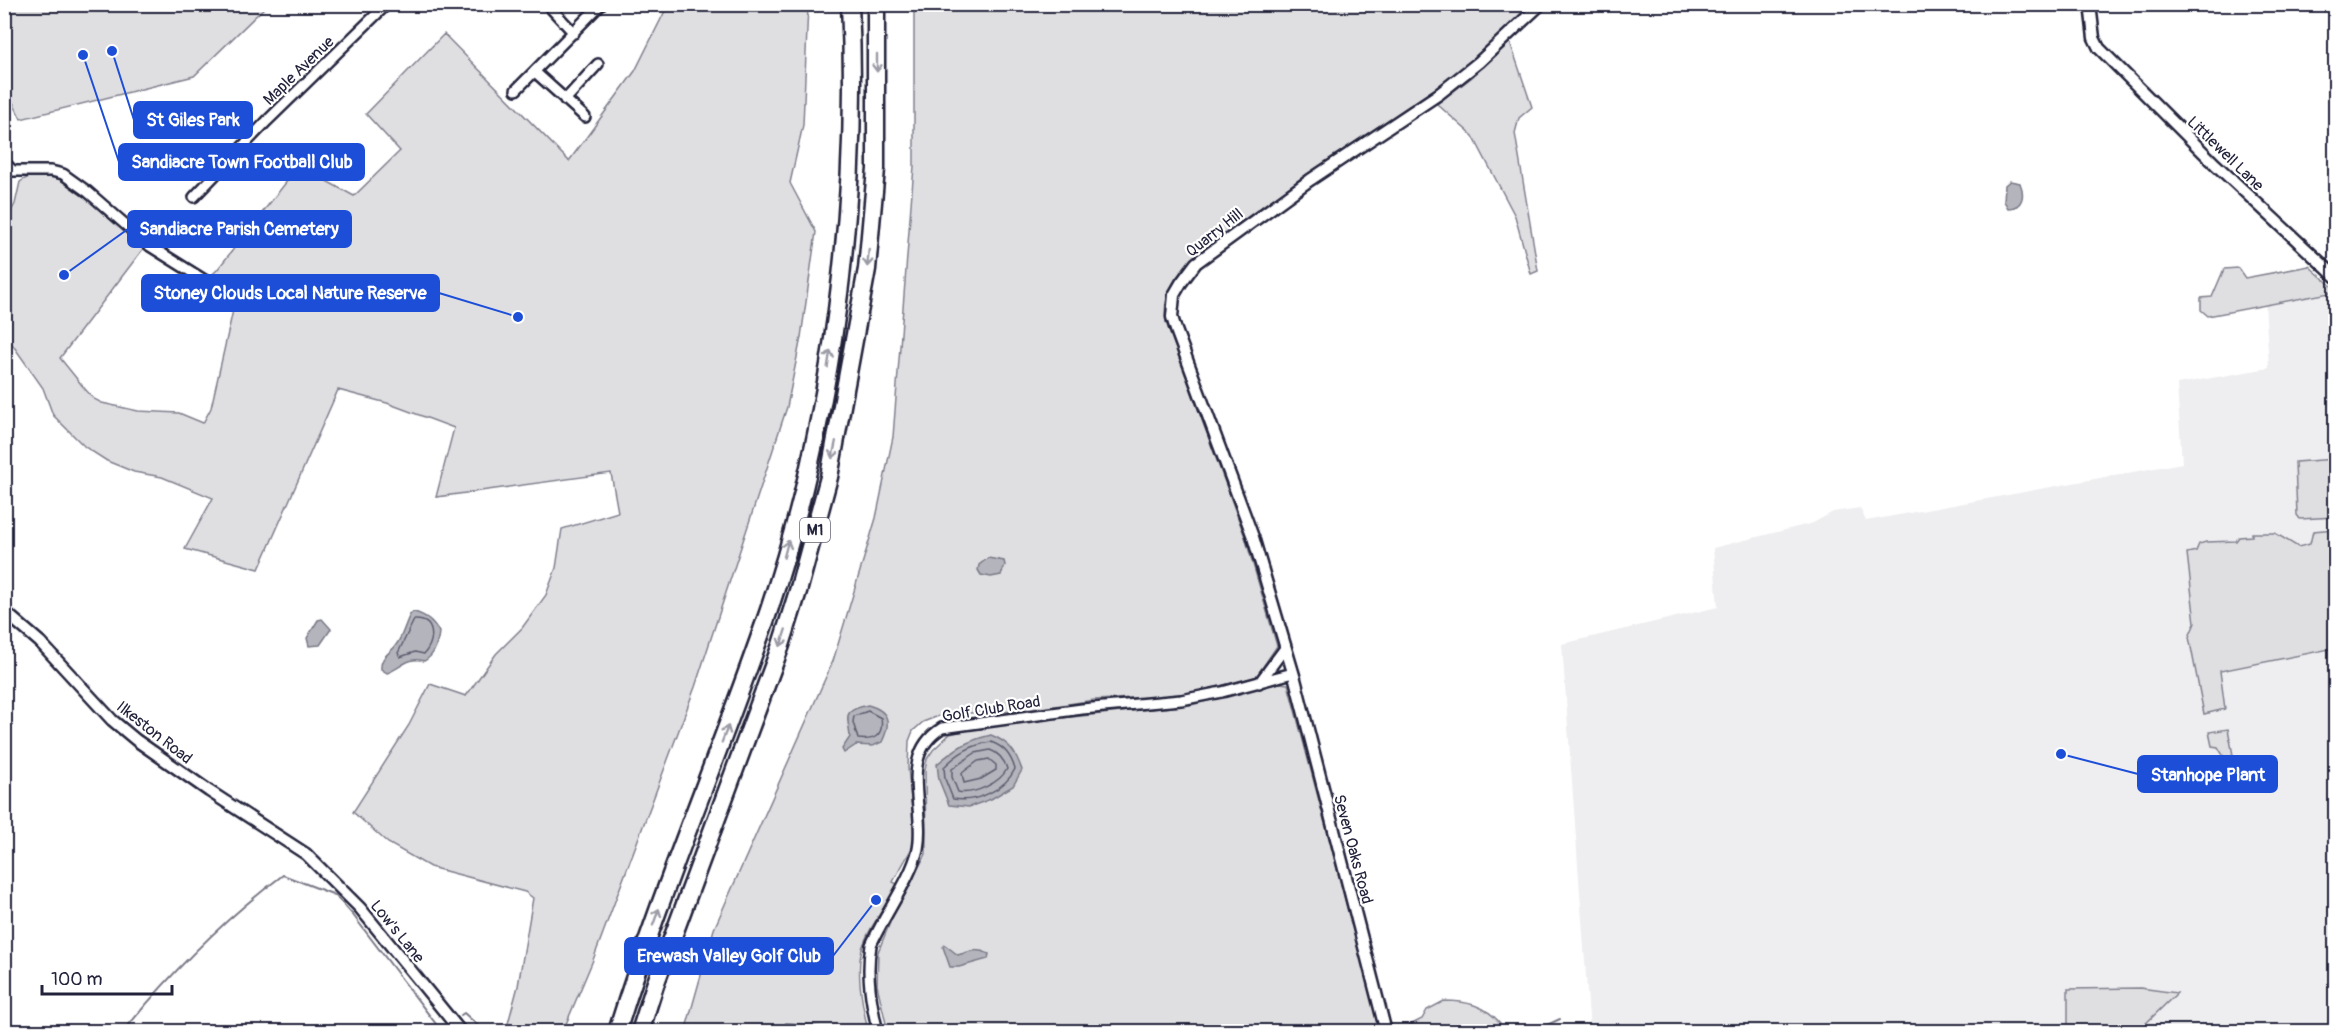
<svg xmlns="http://www.w3.org/2000/svg" width="2340" height="1036" font-family="Pangolin,sans-serif">
<rect width="100%" height="100%" fill="#fff"/>
<filter id="ink" filterUnits="userSpaceOnUse"><feTurbulence type="fractalNoise" baseFrequency=".0167" numOctaves="2"/><feDisplacementMap in="SourceGraphic" scale="12" xChannelSelector="R" yChannelSelector="G"/><feConvolveMatrix kernelMatrix="1 2 1 2 8 2 1 2 1" color-interpolation-filters="sRGB"/></filter>
<g filter="url(#ink)">
<path fill="#eeeef1" d="M2335 292V1031H1590L1562 644 1718 607 1713 548 1813 523 1833 512 1860 508 1866 521 2182 463 2177 384 2269 368 2265 303Z"/>
<path fill="#dfdfe2" stroke="#80808e" stroke-width="1.5" d="M4 5 5 4 267 5 194 76 21 119 5 86V24L9 21 5 15Z
M668 5H808L803 125 790 183 816 232 801 337 787 407 695 687 593 960 563 1031H506L518 986 533 898 525 892 430 867 388 843 353 812 409 725 430 684 466 696 496 654 522 628 546 595 556 568 562 529 618 512 611 473 436 497 454 428 387 403 338 390 259 569 185 549 213 498 162 477 134 472 107 461 85 447 53 415 43 388 5 334 4 224 15 204 20 182C28 176 42 173 51 176 72 181 121 228 139 244L143 249 60 358 85 389 94 399 102 403 138 411 179 413 203 423 211 408 236 297 201 285 217 270 299 166 354 196 400 151 366 114 444 34 569 161 635 71Z
M914 5H1531L1487 47 1443 83 1300 179 1188 263C1173 280 1162 298 1166 322L1245 537 1277 646 1256 677 1196 692 1174 696 1094 700 1023 711 944 714 923 722 913 731 909 741 908 768 914 830 913 846 893 882 899 885C888 905 873 920 864 943 854 966 863 1008 868 1031L685 1032 714 929 833 661 876 518 893 437 914 166Z
M1510 42 1532 107 1519 118 1515 133 1538 271 1531 274 1515 216 1473 136 1437 104 1471 78Z
M2309 266 2335 289V292L2208 316 2201 310V298L2212 297 2224 269 2238 268 2245 278Z
M2335 459V517L2300 519 2297 515 2295 462Z
M2335 529V648L2220 671 2225 709 2204 714 2189 637 2195 623 2187 553 2196 551 2199 544 2206 542 2236 541 2239 537 2252 536V533H2275L2298 547 2310 544 2313 531Z
M1279 683 1288 684 1380 1031 888 1032 877 985 878 952 896 908 926 854 925 770 927 759 933 750 950 734 975 728 1031 721 1191 705Z
M2228 729 2233 755 2224 757 2218 747 2212 746 2209 732Z
M2140 988 2177 993 2138 1031H2068V989Z
M1444 1001C1466 1001 1485 1005 1500 1023L1489 1031H1398L1422 1019 1427 1010Z"/>
<path fill="#b4b4bc" stroke="#7a7a88" stroke-width="1.5" d="M2010 181 2020 183C2025 195 2023 208 2008 208L2004 201 2005 185Z
M988 558 1004 561 1005 565 1001 575 991 577 981 575 978 570 979 565Z
M414 612C426 615 434 622 439 632 438 643 434 656 424 661 408 656 401 668 387 673L381 669C380 656 390 654 396 645 403 636 405 623 411 613Z
M322 619 331 629 320 645 309 646 307 638 318 620Z
M868 705C890 711 891 723 882 742L873 746 856 745 844 753 842 749 850 737C848 715 841 711 868 705Z
M991 735C1009 742 1016 752 1022 770L1013 786 991 799 969 807 949 805 939 780 937 764C956 748 966 741 991 735Z
M945 945 958 955C970 951 977 948 989 954L988 959 959 967H950L943 947Z
M786 1023C797 1023 822 1027 830 1031H777Z"/>
<g fill="none" stroke-linecap="round" stroke-linejoin="round">
<path stroke="#5c5c6f" stroke-width="1.5" d="M414 620C436 619 435 641 424 654L415 652 400 657 398 653Z
M868 711 881 718C884 736 874 741 858 739L853 722 854 716Z
M991 742C1005 747 1011 756 1015 769 1005 790 976 803 953 799L945 779 944 767C958 753 971 745 991 742Z
M990 750C999 753 1004 759 1007 769 1000 783 974 795 958 792L952 777V769L975 753Z
M989 759 996 765V770L981 779 964 783 962 773 978 761Z"/>
<path stroke="#7a7a88" stroke-width="2" d="M461 1015 464 1013 485 1032
M123 1032C170 974 223 920 283 875L335 895 353 915 439 1028 447 1027
M1532 1032 1560 1019"/>
<g stroke="#22223b" stroke-width="14">
<path id="minor" d="M547 4 574 33
M535 72 585 117
M516 90 601 4
M565 100 598 64
M4 162 13 171H51L63 174 88 192 150 246 206 281
M194 197 267 121 387 4
M1259 683 1285 648
M878 1032C871 1003 866 974 871 945 884 915 911 879 918 849 926 806 897 756 942 728L1082 709 1181 700 1222 692 1293 673"/>
</g>
<g stroke="#22223b" stroke-width="15">
<path id="tertiary" d="M2090 4 2094 38 2099 48 2215 164 2336 277
M4 611 40 642 112 720 136 740 209 791 306 854 360 908 461 1032
M1386 1032 1295 679 1253 537 1176 330 1172 317 1174 295 1181 283 1196 263 1310 180 1439 94 1479 62 1541 4"/>
</g>
<g stroke="#22223b" stroke-width="21">
<path id="motorway" d="M617 1032C661 889 721 751 769 610 832 422 860 202 850 4
M640 1032 655 985 781 645 799 588 829 477 867 269 876 169V4"/>
</g>
<use href="#minor" stroke="#fff" stroke-width="9"/>
<use href="#tertiary" stroke="#fff" stroke-width="10"/>
<use href="#motorway" stroke="#fff" stroke-width="16"/>
</g>
<defs><path id="oneway-shaft" d="M-6 0H5M1.5-3L5.5 0L1.5 3" fill="none" stroke-width="1.6" stroke-linecap="round" stroke-linejoin="round" transform="scale(1.5)"/></defs>
<g stroke="#9c9ca7">
<use href="#oneway-shaft" transform="translate(877 63) rotate(90)"/>
<use href="#oneway-shaft" transform="translate(868 258) rotate(95)"/>
<use href="#oneway-shaft" transform="translate(829 359) rotate(-81)"/>
<use href="#oneway-shaft" transform="translate(834 450) rotate(102)"/>
<use href="#oneway-shaft" transform="translate(786 549) rotate(-75)"/>
<use href="#oneway-shaft" transform="translate(783 638) rotate(108)"/>
<use href="#oneway-shaft" transform="translate(725 734) rotate(-69)"/>
<use href="#oneway-shaft" transform="translate(656 917) rotate(-70)"/>
</g>
</g>
<g text-anchor="middle" stroke-width="4.5" stroke-linejoin="round" paint-order="stroke">
<rect fill="#fff" stroke="#646476" stroke-width="1.5" x="800" y="518" width="30" height="24" rx="4.5"/>
<g font-size="15" font-weight="bold" fill="#22223b">
<text x="815" y="535">M1</text>
</g>
<g font-size="16" fill="#22223b" stroke="#fff">
<text transform="translate(298 70) rotate(-44)" y="6">Maple Avenue</text>
<text transform="translate(2226 153) rotate(44)" y="6">Littlewell Lane</text>
<text transform="translate(1214 232) rotate(-38)" y="6">Quarry Hill</text>
<text transform="translate(991 708) rotate(-9)" y="6">Golf Club Road</text>
<text transform="translate(155 732) rotate(38)" y="6">Ilkeston Road</text>
<text transform="translate(1354 849) rotate(75)" y="6">Seven Oaks Road</text>
<text transform="translate(398 931) rotate(51)" y="6">Low's Lane</text>
</g>
</g>
<path fill="none" stroke="#1d4ed8" stroke-width="2" d="M112 51L134 120M83 55L119 162M64 275L128 229M518 317L439 293M2061 754L2138 774M876 900L833 956"/>
<g fill="#1d4ed8" stroke="#fff" stroke-width="2">
<circle cx="112" cy="51" r="6"/>
<circle cx="83" cy="55" r="6"/>
<circle cx="64" cy="275" r="6"/>
<circle cx="518" cy="317" r="6"/>
<circle cx="2061" cy="754" r="6"/>
<circle cx="876" cy="900" r="6"/>
</g>
<g fill="#1d4ed8" stroke="#1d4ed8" stroke-width="2">
<rect x="134" y="102" width="118" height="36" rx="6"/>
<rect x="119" y="144" width="245" height="36" rx="6"/>
<rect x="128" y="211" width="223" height="36" rx="6"/>
<rect x="142" y="275" width="297" height="36" rx="6"/>
<rect x="2138" y="756" width="139" height="36" rx="6"/>
<rect x="625" y="938" width="208" height="36" rx="6"/>
</g>
<g font-size="18" text-anchor="middle" font-weight="bold" fill="#fff">
<text x="193" y="126">St Giles Park</text>
<text x="242" y="168">Sandiacre Town Football Club</text>
<text x="239" y="235">Sandiacre Parish Cemetery</text>
<text x="290" y="299">Stoney Clouds Local Nature Reserve</text>
<text x="2208" y="781">Stanhope Plant</text>
<text x="729" y="962">Erewash Valley Golf Club</text>
</g>
<rect width="2340" height="1036" fill="none" stroke="#fff" stroke-width="24"/>
<rect x="12" y="12" width="2316" height="1012" fill="none" stroke="#22223b" stroke-width="2" filter="url(#ink)"/>
<path d="M42 985v9h130v-9" fill="none" stroke="#22223b" stroke-width="3"/>
<text x="51" y="985" font-size="18" fill="#22223b" stroke="#ffffff" stroke-width="4.5" paint-order="stroke">100 m</text>
</svg>
